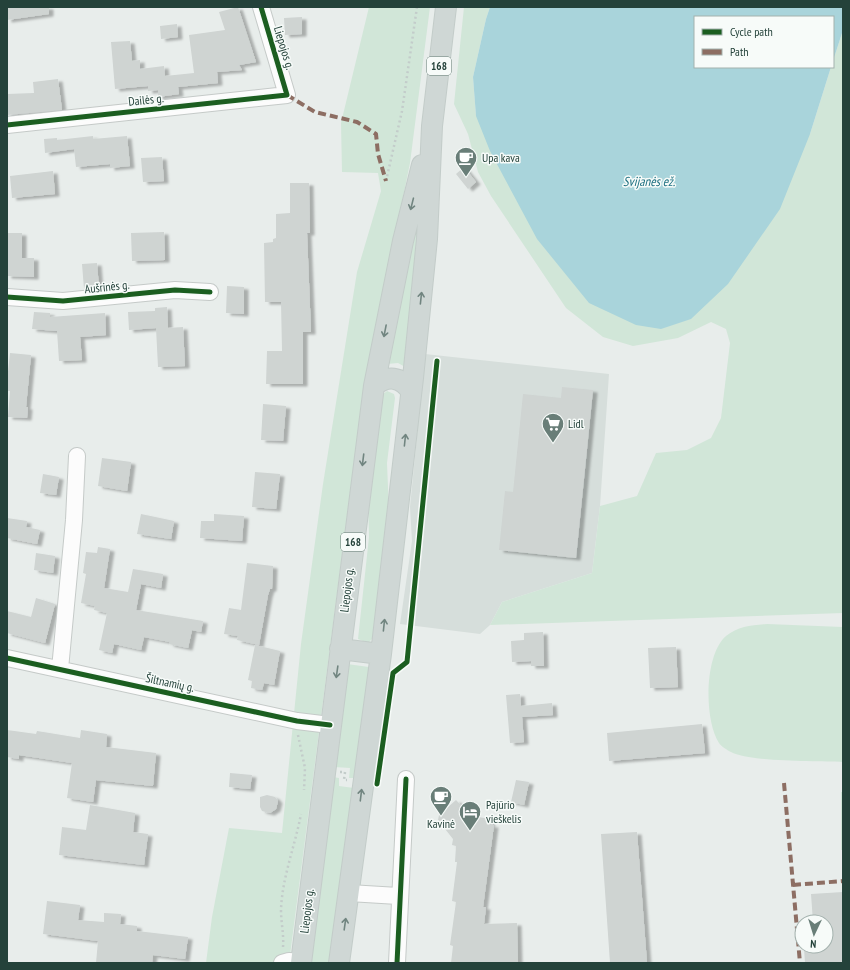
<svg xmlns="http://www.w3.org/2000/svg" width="850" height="970" font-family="'PT Sans Narrow',sans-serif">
<defs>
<filter id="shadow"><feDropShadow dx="4.5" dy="2.5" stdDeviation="1" flood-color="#0004"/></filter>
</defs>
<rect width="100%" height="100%" fill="#e8edeb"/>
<path fill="#d6dedb" d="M425 354 609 374 600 506 592 573 502 602 490 625 480 634 400 624 412 541 410 507Z"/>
<path fill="#d1e6d8" d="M369 7H430L410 163 363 393 289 963H206L212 917 229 828 282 833 301 644 323 484 357 272 381 191 378 173 342 172 341 123Z
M464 7H490L486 19 473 77 476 116 810 134 831 67H833V61L843 30V613L490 625 502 602 592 573 600 506 637 496 656 453 687 450 711 438 721 418 730 343 726 329 711 322 678 338 633 346 603 337 566 308 491 196 478 172 468 134 454 104Z
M418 221 407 368 398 363 387 364Z
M387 391 394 394 395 398 387 463 389 511 373 638 368 643 358 639 369 537 368 496 381 396Z
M767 624 843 627V762C819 761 748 762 731 752 727 750 721 746 719 743 704 720 704 655 726 636 738 626 752 625 767 624Z
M347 664 369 667 355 778H349L350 768 334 767Z
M333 777 339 778V786L354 788 332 963H309Z
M841 792H843V850H841Z"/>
<path fill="#a9d4db" d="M490 7H843V30L833 61V17H695V67H831L810 134 780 209 728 284 691 319 661 329 636 325 589 303 537 239 490 151 476 116 473 77 486 19Z"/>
<path fill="#cfd4d2" filter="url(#shadow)" d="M7 7H49V14L7 20Z
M238 7 256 62 239 65 242 70 217 72 218 83 178 87 179 94 158 97V90L148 91V86L115 89 111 42 130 41 132 61 140 60V69L164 66 165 76 194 73 189 35 225 30 219 12Z
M302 17V34L285 35 284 18Z
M177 24 178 37 161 39 160 26Z
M58 79 62 110 7 115V94L34 93 33 82Z
M93 136V139L127 136 130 166 110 168V164L76 167 74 149 45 153 44 139 57 138V140Z
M162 157 164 181 143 182 141 158Z
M464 167 476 182 468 189 456 174Z
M53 171 55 194 12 198 10 176Z
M290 183H309L310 233H307L311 332H303V384H266L267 351H282L281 302H265L264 243 273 242V239L276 238V214L290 213Z
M164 232 165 260 132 261 131 233Z
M7 233H22V258H34V277L7 276Z
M97 263 99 288 84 289 82 264Z
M227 286 244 287V314L226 313Z
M167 307 168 328 183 327 185 366 158 367 156 328 129 330 128 312 155 311V308Z
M34 312 50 313V317L105 313 106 335 80 337 82 360 59 361 57 331 32 329Z
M10 353 31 355 26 407H28L27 418 8 417 10 391H7V381Z
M562 387 593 390 576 558 499 550 505 491 513 492 523 394 561 398Z
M263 404 286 406 283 441 261 440Z
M102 458 131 462 127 491 98 486Z
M255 472 280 474 276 509 252 507Z
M43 474 59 477 56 495 40 493Z
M141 514 174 521 171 539 137 534Z
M214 514 244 516 242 541 200 538 201 521H214Z
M7 518 27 521 26 527 40 530 37 544 7 538Z
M98 547 110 549 104 588 128 592 133 569 163 574 161 588 141 584 136 610 203 621 201 632 192 630 188 648 169 644 170 642 144 637 141 650 114 644 112 653 99 650 107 613 94 610 95 606 81 603 86 574 83 573 86 552 97 553Z
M36 553 55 556 53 573 34 570Z
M247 563 273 566 272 589H270L268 595 259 645 237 640 238 636 224 634 229 608 241 610Z
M36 598 55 604 45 643 7 633V611L31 617Z
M543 632 544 666H531V661L512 662 511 641 524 640V633Z
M255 645 280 651 274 685 264 683 262 690 251 688 252 681 248 680Z
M676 647 678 687 650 688 648 648Z
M520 694 521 706 552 703 553 715 522 717 524 742 510 743 506 695Z
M702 724 705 753 609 761 607 733Z
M7 730 36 734 37 731 80 738 81 730 107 734 106 747 156 753 153 786 96 780 93 802 67 798 72 763 19 755V759L7 757Z
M230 773 252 775 250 789 229 787Z
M516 780 529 782 524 805 511 802Z
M267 795 275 797 278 801 276 809 270 813 262 811 260 807V797Z
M456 800 471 816 491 819 490 825H494L483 907H486L484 924 517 923 518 963H451L453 946 450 945 456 902 452 901 457 862H455L456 846 452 845 453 839 438 820 439 815Z
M90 805 135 813 133 832 148 834 144 865 59 855 62 827 86 830Z
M637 832 647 963H610L601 834Z
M843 892V963H805L804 948 826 946V922H813L811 894Z
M47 901 80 905 78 920 104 922V913L121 914 120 924 137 926V931L188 937 185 959 153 955 152 963H96L98 941 43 934Z"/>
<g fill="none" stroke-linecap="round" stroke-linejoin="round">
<g stroke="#c5cac8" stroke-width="18">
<path id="minor" d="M7 125 287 95 261 7
M7 297 63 301 175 290 210 292
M7 658 297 721 330 725
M60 669 74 520 77 456
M349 893 398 896
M282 963 289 961 301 962
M397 963 406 779"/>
</g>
<g stroke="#c3ccc9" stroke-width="22">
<path id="major" d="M374 386C387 375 401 376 411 391
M340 649 381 654
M301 963 374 386 403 241 422 165
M339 963 381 654 413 378 427 239 432 126 446 7"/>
</g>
<path stroke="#c3ccca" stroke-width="2.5" stroke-dasharray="2 3" stroke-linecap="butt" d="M386 181 402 111 417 7
M298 735 305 768 304 790
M340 772H345L344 780H347
M283 947C284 934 281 923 281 910 282 878 295 846 301 814"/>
<use href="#minor" stroke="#fcfcfc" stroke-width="16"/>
<use href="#major" stroke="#cfd7d5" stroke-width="20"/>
<path stroke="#8d6e63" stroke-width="4" stroke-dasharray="8 4" stroke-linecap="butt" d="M287 95 315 112 357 122 376 134 378 154 386 181
M784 783 800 963
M793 885 843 881"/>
<g stroke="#f7fbf9" stroke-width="8">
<path id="cycleway" d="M7 125 287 95 261 7
M7 297 63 301 175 290 210 292
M7 658 297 721 330 725
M377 784 393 673 407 662 437 361
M397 963 406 779"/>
</g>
<use href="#cycleway" stroke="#1b5e20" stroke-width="5"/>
</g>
<defs><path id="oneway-shaft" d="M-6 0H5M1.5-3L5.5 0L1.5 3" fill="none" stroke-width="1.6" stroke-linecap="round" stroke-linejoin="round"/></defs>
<g stroke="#718580">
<use href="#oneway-shaft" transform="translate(412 204) rotate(104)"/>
<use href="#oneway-shaft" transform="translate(421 298) rotate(-84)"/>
<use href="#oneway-shaft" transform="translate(385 331) rotate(101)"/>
<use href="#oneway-shaft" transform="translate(405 440) rotate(-84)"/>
<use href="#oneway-shaft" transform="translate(363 460) rotate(97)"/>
<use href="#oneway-shaft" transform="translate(384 625) rotate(-84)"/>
<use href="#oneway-shaft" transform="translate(337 672) rotate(98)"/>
<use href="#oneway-shaft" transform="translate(361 795) rotate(-83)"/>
<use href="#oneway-shaft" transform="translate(345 924) rotate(-82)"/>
</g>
<defs>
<g id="cafe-pin" transform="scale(1.15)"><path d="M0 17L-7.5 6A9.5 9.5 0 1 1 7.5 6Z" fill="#697e78" stroke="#f7fbf9"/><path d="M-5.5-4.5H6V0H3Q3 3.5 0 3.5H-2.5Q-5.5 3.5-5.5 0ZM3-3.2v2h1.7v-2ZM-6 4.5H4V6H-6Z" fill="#fff"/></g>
<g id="supermarket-pin" transform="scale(1.15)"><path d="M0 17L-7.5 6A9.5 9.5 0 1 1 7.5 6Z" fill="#697e78" stroke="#f7fbf9"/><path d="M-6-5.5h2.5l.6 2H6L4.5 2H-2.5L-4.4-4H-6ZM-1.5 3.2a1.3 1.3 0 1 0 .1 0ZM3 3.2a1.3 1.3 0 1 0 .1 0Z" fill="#fff"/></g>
<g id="hotel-pin" transform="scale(1.15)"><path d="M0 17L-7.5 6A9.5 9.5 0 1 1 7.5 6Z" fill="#697e78" stroke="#f7fbf9"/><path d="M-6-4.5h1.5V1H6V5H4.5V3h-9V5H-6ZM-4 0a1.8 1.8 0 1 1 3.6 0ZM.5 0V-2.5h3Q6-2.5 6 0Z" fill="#fff"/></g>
</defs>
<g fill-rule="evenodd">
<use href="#cafe-pin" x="466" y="158"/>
<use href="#supermarket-pin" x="553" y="424"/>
<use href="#cafe-pin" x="441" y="797"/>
<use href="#hotel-pin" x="470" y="812"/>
</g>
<g text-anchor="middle" stroke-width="3" stroke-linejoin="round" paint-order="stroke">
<g fill="#f7fbf9" stroke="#637a73" stroke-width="1">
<rect x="427" y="57" width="24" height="18" rx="3"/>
<rect x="341" y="533" width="24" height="18" rx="3"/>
</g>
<g font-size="11" font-weight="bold" fill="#24423a">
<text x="439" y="70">168</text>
<text x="353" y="546">168</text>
</g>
<g font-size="12" fill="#24423a" stroke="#f7fbf9">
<text transform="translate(284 48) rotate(73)" y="4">Liepojos g.</text>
<text transform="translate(146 100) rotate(-6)" y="4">Dailės g.</text>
<text transform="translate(107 287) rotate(-6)" y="4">Aušrinės g.</text>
<text transform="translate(347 590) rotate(-83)" y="4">Liepojos g.</text>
<text transform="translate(170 683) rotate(12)" y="4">Šiltnamių g.</text>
<text transform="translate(307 911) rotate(-83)" y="4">Liepojos g.</text>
</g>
<g font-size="12" fill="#24423a" stroke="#f7fbf9" text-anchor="start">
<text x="482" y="162">Upa kava</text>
<text x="568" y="428">Lidl</text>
<text x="486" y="809">Pajūrio<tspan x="486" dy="14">vieškelis</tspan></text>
<text x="441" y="828" text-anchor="middle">Kavinė</text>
</g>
<g font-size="13" font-style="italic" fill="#1c6f80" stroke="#f7fbf9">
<text x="649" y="186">Svijanės ež.</text>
</g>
</g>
<rect width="850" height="970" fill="none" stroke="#24423a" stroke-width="16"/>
<rect x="694" y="16" width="140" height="52" fill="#f7fbf9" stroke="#a3b1ad"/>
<rect x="702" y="29" width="20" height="6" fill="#1b5e20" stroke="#a3b1ad"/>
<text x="730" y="36" font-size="12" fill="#24423a">Cycle path</text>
<rect x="702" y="49" width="20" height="6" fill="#8d6e63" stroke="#a3b1ad"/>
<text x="730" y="56" font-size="12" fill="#24423a">Path</text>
<g transform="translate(814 934) rotate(184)"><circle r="19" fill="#f7fbf9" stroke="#a3b1ad"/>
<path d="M0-3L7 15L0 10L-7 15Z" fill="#697e78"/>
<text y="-6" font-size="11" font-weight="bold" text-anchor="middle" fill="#24423a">N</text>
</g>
</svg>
